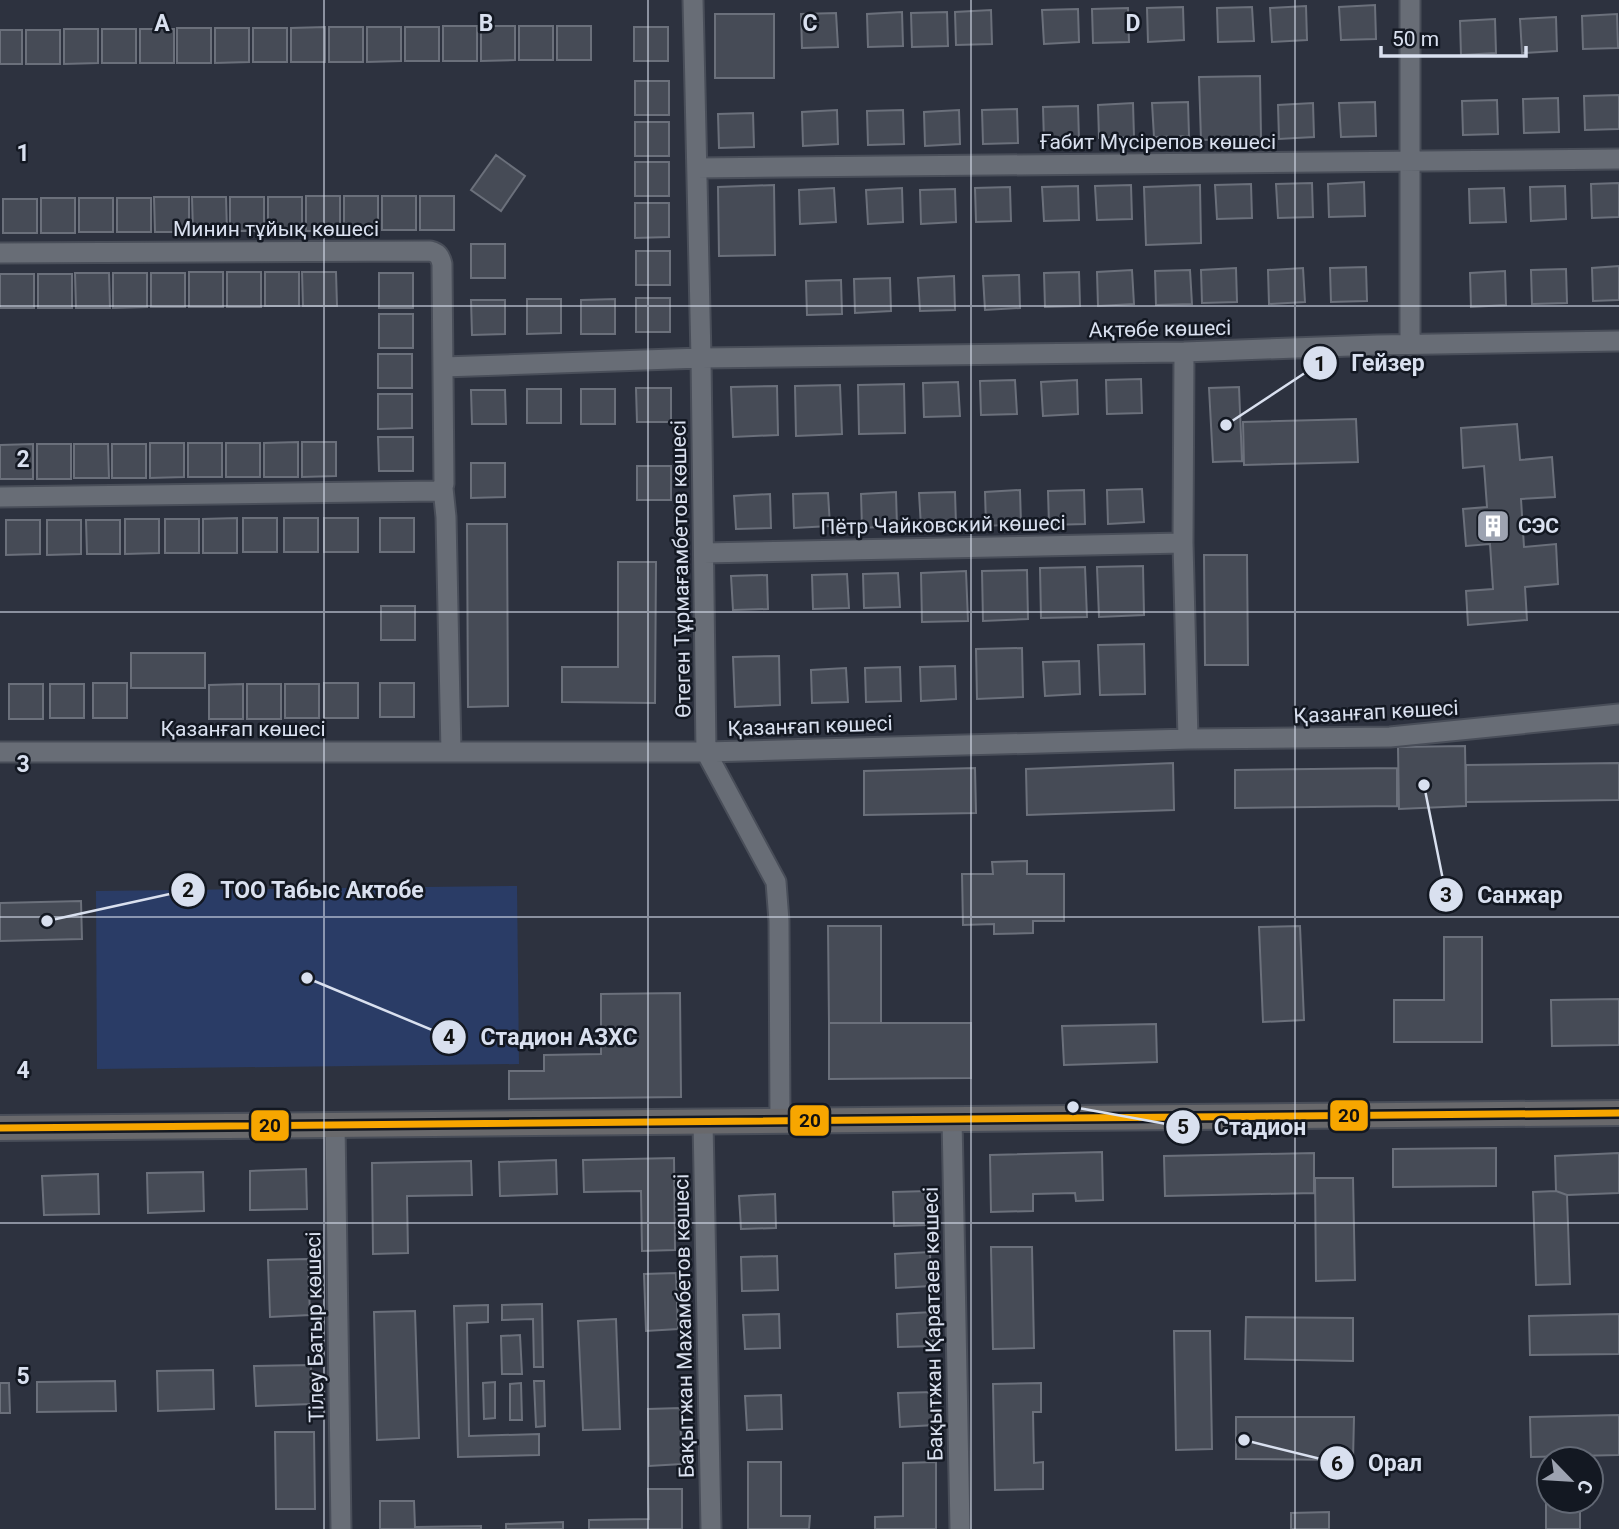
<svg xmlns="http://www.w3.org/2000/svg" width="1619" height="1529" font-family="Roboto,sans-serif">
<rect width="100%" height="100%" fill="#2d323f"/>
<path fill="#2a3c66" d="M517 886 519 1064 97 1069 96 891Z"/>
<path fill="#464b56" stroke="#6b707b" stroke-width="2" d="M1375 5 1376 39 1341 40 1339 7Z
M1306 6 1307 40 1272 42 1270 8Z
M1183 7 1184 40 1148 42 1147 8Z
M1252 7 1254 41 1218 42 1217 8Z
M1128 8 1129 42 1093 43 1092 9Z
M1078 9 1079 42 1044 44 1042 10Z
M991 10 992 44 956 45 955 12Z
M902 12 903 46 868 47 867 14Z
M947 12 948 46 912 47 911 13Z
M836 13 838 47 802 48 801 14Z
M715 14H774V78H715Z
M1617 14 1618 48 1583 49 1582 16Z
M1556 17 1557 51 1522 53 1520 19Z
M1495 19 1496 53 1461 55 1460 21Z
M443 26H477V61H443Z
M481 26H515V60L481 61Z
M519 26H553V60H519Z
M557 26H591V60H557Z
M325 27V62H291V28Z
M329 27H363V62H329Z
M367 27H401V61L367 62Z
M405 27H439V61H405Z
M634 27H668V61H634Z
M177 28H211V63H177Z
M215 28H249V62L215 63Z
M253 28H287V62H253Z
M64 29H98V63L64 64Z
M102 29H136V63H102Z
M140 29H174V63H140Z
M0 30H22V64H0Z
M26 30H60V64H26Z
M1260 76 1261 138 1201 140 1199 77Z
M635 81H669V115H635Z
M1619 95V129L1585 130 1584 96Z
M1558 98 1559 132 1524 133 1523 99Z
M1497 100 1498 134 1463 135 1462 101Z
M1188 102 1189 136 1154 137 1152 103Z
M1375 102 1376 136 1341 137 1339 103Z
M1133 103 1134 137 1099 138 1098 105Z
M1313 103 1314 137 1279 139 1278 105Z
M1078 106 1079 140 1044 142 1043 107Z
M1017 109 1018 143 983 144 982 110Z
M837 110 838 144 803 146 802 112Z
M903 110 904 144 868 145 867 111Z
M959 110 960 144 925 146 924 112Z
M753 113 754 147 719 148 718 114Z
M635 122H669V156H635Z
M496 155 525 176 501 211 471 190Z
M635 162H669V196H635Z
M1364 182 1365 216 1329 217 1328 184Z
M1312 183 1313 217 1278 218 1276 184Z
M1619 183V217L1592 218 1591 184Z
M1251 184 1252 218 1217 219 1215 185Z
M774 185 775 255 719 256 718 187Z
M1131 185 1132 219 1097 220 1095 186Z
M1200 185 1201 243 1146 245 1144 187Z
M1078 186 1079 220 1044 221 1042 187Z
M1565 186 1566 219 1531 221 1530 187Z
M1010 187 1011 221 976 222 975 188Z
M834 188 836 222 800 224 799 190Z
M902 188 903 222 868 224 866 190Z
M1504 188 1506 222 1470 223 1469 189Z
M955 189 956 222 921 224 920 190Z
M306 196H340V231H306Z
M344 196H378V230L344 231Z
M382 196H416V230H382Z
M420 196H454V230H420Z
M154 197H189V232H155Z
M192 197H226L227 232H193Z
M230 197H264V231H230Z
M268 197H302V231H268Z
M41 198H75V233H41Z
M79 198H113V232H79Z
M117 198H151V232H117Z
M3 199H37V233H3Z
M635 203H669V237L635 238Z
M471 244H505V278H471Z
M636 251H670V285H636Z
M1619 266V300L1593 301 1592 268Z
M1366 267 1367 301 1331 302 1330 268Z
M1236 268 1237 302 1202 303 1201 270Z
M1303 268 1305 302 1269 304 1268 270Z
M1566 269 1567 303 1532 304 1531 270Z
M1132 270 1134 304 1098 306 1097 272Z
M1190 270 1192 304 1156 305 1155 271Z
M1505 271 1506 305 1471 307 1470 273Z
M189 272H223V307H189Z
M227 272H261V307H227Z
M265 272H299V306H265Z
M302 272H336L337 306H303Z
M1079 272 1080 306 1045 307 1044 273Z
M75 273H109L110 308H76Z
M113 273H147V307L113 308Z
M151 273H185V307H151Z
M379 273H413V308H379Z
M0 274H34V308H0Z
M38 274H72V308H38Z
M1019 275 1020 308 985 310 983 276Z
M954 276 955 310 920 311 918 278Z
M890 278 891 311 855 313 854 279Z
M841 280 842 314 807 315 806 281Z
M636 298H670V332H636Z
M527 299H561V333L527 334Z
M615 299V334H581V300Z
M471 300H505V334L472 335Z
M379 314H413V348H379Z
M378 354H412V388H378Z
M1141 379 1142 413 1107 414 1106 380Z
M1015 380 1017 414 981 415 980 381Z
M1077 380 1078 414 1043 416 1041 382Z
M958 382 960 416 924 417 923 383Z
M904 384 905 433 859 434 858 385Z
M840 385 842 434 796 436 795 386Z
M777 386 778 435 733 437 731 387Z
M1239 387 1242 461 1213 462 1209 388Z
M636 388H671V422H637Z
M527 389H561V423H527Z
M581 389H615V424H581Z
M471 390H505L506 424H472Z
M378 394H412V428L378 429Z
M1356 419 1358 462 1244 465 1243 422Z
M1517 424 1520 460 1552 457 1555 497 1521 499 1524 547 1556 544 1558 584 1525 587 1527 620 1468 625 1466 591 1493 589 1490 544 1466 546 1463 509 1487 507 1484 466 1463 468 1461 428Z
M378 437H413V471H379Z
M298 442V477H264V443Z
M302 442H336V476L302 477Z
M150 443H184V477L150 478Z
M188 443H222V477H188Z
M226 443H260V477H226Z
M33 444V479H0V445Z
M37 444H71V479H37Z
M74 444H108L109 478H74Z
M112 444H146V478H112Z
M471 463H505V497L471 498Z
M637 466H671V500H637Z
M1142 489 1144 522 1108 524 1107 490Z
M1020 490 1021 524 986 526 985 492Z
M1084 490 1085 524 1049 525 1048 491Z
M896 492 897 526 862 528 861 494Z
M955 492 956 525 921 527 919 493Z
M828 493 830 526 794 528 793 494Z
M770 494 771 528 736 529 734 496Z
M237 518V553H203V519Z
M243 518H277V552H243Z
M284 518H318V552H284Z
M324 518H358V552H324Z
M380 518H414V552H380Z
M125 519H159V553L125 554Z
M165 519H199V553H165Z
M6 520H40V554L6 555Z
M47 520H81V554L47 555Z
M86 520H120V554H87Z
M467 524H507L508 706 468 707Z
M1204 555H1247L1248 665H1205Z
M618 562H656L655 703 562 702V667H618Z
M1143 566 1144 615 1099 617 1097 567Z
M1085 567 1087 617 1041 618 1040 568Z
M1027 570 1028 619 983 621 982 571Z
M966 571 968 621 922 622 921 573Z
M898 573 900 607 864 608 863 574Z
M847 574 849 608 813 609 812 575Z
M767 575 768 609 733 610 731 576Z
M381 606H415V640H381Z
M1144 644 1145 694 1100 695 1098 645Z
M1022 648 1023 697 977 699 976 649Z
M131 653H205V688H131Z
M779 656 780 705 735 707 733 657Z
M1079 661 1080 694 1045 696 1043 662Z
M955 666 956 699 921 701 920 667Z
M900 667 901 701 866 702 865 668Z
M846 668 848 702 812 703 811 670Z
M93 683H127V718H93Z
M324 683H358V718H324Z
M380 683H414V717H380Z
M9 684H43V719H9Z
M50 684H84V718H50Z
M243 684V719H209V685Z
M247 684H281V719H247Z
M285 684H319V718H285Z
M1465 746 1466 806 1399 809 1398 747Z
M1173 763 1174 810 1027 815 1026 769Z
M1619 763V800L1466 802V765Z
M975 768 976 813 864 815V771Z
M1397 768V806L1235 808V770Z
M1027 861V874H1064V921H1033V933L994 934V924L963 925 962 874H993L992 862Z
M81 901 82 939 0 941V903Z
M828 926H881V1023H829Z
M1300 926 1304 1020 1263 1022 1259 927Z
M1444 937H1482V1042H1394V1000H1444Z
M680 993 681 1097 509 1099V1071H544V1055L601 1054V994Z
M1619 999V1045L1552 1046 1551 1000Z
M829 1023H971V1078L829 1079Z
M1156 1024 1157 1062 1064 1065 1062 1026Z
M1496 1148V1186L1393 1187V1149Z
M1102 1152 1103 1200 1076 1201 1075 1193 1033 1194V1211L991 1212 990 1155Z
M1314 1153V1193L1165 1196 1164 1156Z
M1619 1153V1193L1567 1195 1556 1191 1555 1156Z
M674 1158 675 1250 642 1251 641 1191 584 1192 583 1160Z
M556 1160 557 1194 500 1196 499 1162Z
M471 1161 472 1195 407 1196 408 1253 373 1254 372 1163Z
M306 1169 307 1209 250 1210V1171Z
M203 1172 204 1211 148 1213 147 1173Z
M98 1174 99 1214 44 1215 42 1176Z
M1315 1178H1353L1355 1280 1316 1281Z
M928 1191 930 1225 894 1226 893 1192Z
M1556 1191 1567 1195 1570 1284 1536 1285 1533 1192Z
M775 1194 776 1228 741 1229 739 1196Z
M991 1247H1032L1034 1348 993 1349Z
M930 1252 931 1286 896 1288 895 1254Z
M777 1256 778 1290 742 1291 741 1257Z
M308 1259 310 1315 270 1317 268 1260Z
M676 1273 678 1329 646 1331 644 1274Z
M542 1304 543 1367H534L533 1319 502 1320V1305Z
M488 1305V1322L467 1323 469 1436 539 1434V1455L458 1457 454 1306Z
M415 1311 419 1438 377 1440 374 1312Z
M932 1312 933 1346 898 1347 897 1314Z
M779 1314 780 1348 745 1349 743 1315Z
M1619 1314V1354L1530 1355 1529 1316Z
M1246 1317 1353 1318V1361L1245 1359Z
M616 1319 620 1429 583 1430 578 1321Z
M1174 1331H1210L1212 1449 1176 1450Z
M520 1335 522 1374H502L501 1336Z
M311 1365 312 1404 256 1406 254 1366Z
M213 1370 214 1409 158 1411 157 1371Z
M115 1381 116 1411 37 1412V1382Z
M534 1381H544L545 1426 536 1427Z
M495 1382V1418L484 1419 483 1383Z
M0 1383H9L10 1413H0Z
M521 1383 522 1420H510V1384Z
M1041 1383V1412H1033L1034 1463 1043 1462V1489L995 1490 993 1384Z
M933 1392 935 1425 900 1427 898 1393Z
M781 1395 782 1429 747 1430 745 1396Z
M680 1408 682 1464 649 1466 648 1409Z
M1619 1415V1455L1531 1457 1530 1417Z
M1236 1417H1354L1353 1460 1236 1459Z
M275 1432H314L315 1509H276Z
M748 1462H781V1516H810L809 1529H748Z
M936 1462V1529H875V1517L903 1516V1463Z
M648 1489H682V1529H589V1520L649 1519Z
M1546 1496H1549V1501H1580V1529H1546Z
M380 1501H414L415 1527 481 1526V1529H380Z
M1329 1512V1529H1291V1513Z
M563 1522V1529H506V1524Z"/>
<g fill="none" stroke-linecap="round" stroke-linejoin="round">
<g stroke="#494e59" stroke-width="23">
<path id="minor" d="M693 0 701 358 706 752 776 882 779 921 780 1121
M697 168 1619 159
M0 253 430 251C438 253 440 256 442 264L444 484 439 491 0 497
M1410 344V0
M1184 352 1183 543 1188 739
M443 367 701 358 1184 352 1377 345 1619 341
M443 488 446 517 451 752
M704 553 1183 543
M0 752H706L1188 739 1390 737 1619 714
M952 1118 960 1529
M703 1122 711 1529
M335 1124 341 1529"/>
</g>
<g stroke="#494e59" stroke-width="28">
<path id="major" d="M0 1128 1619 1113"/>
</g>
<use href="#minor" stroke="#686d76" stroke-width="19"/>
<use href="#major" stroke="#69696c" stroke-width="24"/>
<g stroke="#131822" stroke-width="12">
<path id="bus-1" d="M0 1128 1619 1113"/>
</g>
<use href="#bus-1" stroke="#f7a600" stroke-width="7"/>
</g>
<path fill="none" stroke="#d9e0ef" stroke-width="2" stroke-opacity="0.55" d="M324 0V1529M648 0V1529M971 0V1529M1295 0V1529M0 306H1619M0 612H1619M0 917H1619M0 1223H1619"/>
<defs>
<g id="building-square" transform="scale(1.75)"><rect x="-9" y="-9" width="18" height="18" rx="4" fill="#9da3b1" stroke="#131822"/><path d="M-4-6H4V6H1V3H-1V6H-4ZM-2.5-4.3h1.7v1.8h-1.7ZM.8-4.3h1.7v1.8H.8ZM-2.5-1h1.7V.8h-1.7ZM.8-1h1.7V.8H.8Z" fill="#fff"/></g>
</defs>
<g fill-rule="evenodd">
<use href="#building-square" x="1493" y="526"/>
</g>
<g text-anchor="middle" stroke-width="5" stroke-linejoin="round" paint-order="stroke">
<g font-size="21" fill="#d9e0ef" stroke="#131822">
<text x="1158" y="149">Ғабит Мүсірепов көшесі</text>
<text x="276" y="236">Минин тұйық көшесі</text>
<text transform="translate(1160 329) rotate(-1)" y="7">Ақтөбе көшесі</text>
<text transform="translate(943 525) rotate(-1)" y="7">Пётр Чайковский көшесі</text>
<text transform="translate(681 569) rotate(-91)" y="7">Өтеген Тұрмағамбетов көшесі</text>
<text transform="translate(1376 712) rotate(-3)" y="7">Қазанғап көшесі</text>
<text transform="translate(810 726) rotate(-2)" y="7">Қазанғап көшесі</text>
<text x="243" y="736">Қазанғап көшесі</text>
<text transform="translate(933 1324) rotate(-91)" y="7">Бақытжан Қаратаев көшесі</text>
<text transform="translate(684 1326) rotate(-91)" y="7">Бақытжан Махамбетов көшесі</text>
<text transform="translate(315 1327) rotate(-91)" y="7">Тілеу Батыр көшесі</text>
</g>
<g font-size="21" font-weight="bold" fill="#d9e0ef" stroke="#131822" text-anchor="start">
<text x="1518" y="533">СЭС</text>
</g>
</g>
<g font-size="23" text-anchor="middle" font-weight="bold" fill="#d9e0ef" stroke="#131822" stroke-width="5" stroke-linejoin="round" paint-order="stroke">
<text x="162" y="31">A</text>
<text x="486" y="31">B</text>
<text x="810" y="31">C</text>
<text x="1133" y="31">D</text>
<text x="23" y="161">1</text>
<text x="23" y="467">2</text>
<text x="23" y="772">3</text>
<text x="23" y="1078">4</text>
<text x="23" y="1384">5</text>
</g>
<path fill="none" stroke="#d9e0ef" stroke-width="2.5" d="M1226 425L1320 363M47 921L188 890M1424 785L1446 895M307 978L449 1037M1073 1107L1183 1127M1244 1440L1337 1463"/>
<g fill="#d9e0ef" stroke="#131822" stroke-width="2.5">
<circle cx="1226" cy="425" r="7"/>
<circle cx="47" cy="921" r="7"/>
<circle cx="1424" cy="785" r="7"/>
<circle cx="307" cy="978" r="7"/>
<circle cx="1073" cy="1107" r="7"/>
<circle cx="1244" cy="1440" r="7"/>
<circle cx="1320" cy="363" r="18"/>
<circle cx="188" cy="890" r="18"/>
<circle cx="1446" cy="895" r="18"/>
<circle cx="449" cy="1037" r="18"/>
<circle cx="1183" cy="1127" r="18"/>
<circle cx="1337" cy="1463" r="18"/>
</g>
<g font-size="21" text-anchor="middle" font-weight="bold" fill="#111">
<text x="1320" y="371">1</text>
<text x="188" y="897">2</text>
<text x="1446" y="902">3</text>
<text x="449" y="1044">4</text>
<text x="1183" y="1134">5</text>
<text x="1337" y="1471">6</text>
</g>
<g font-size="23" text-anchor="middle" font-weight="bold" fill="#d9e0ef" stroke="#131822" stroke-width="5" stroke-linejoin="round" paint-order="stroke">
<text x="1388" y="371">Гейзер</text>
<text x="322" y="898">ТОО Табыс Актобе</text>
<text x="1520" y="903">Санжар</text>
<text x="559" y="1045">Стадион АЗХС</text>
<text x="1260" y="1135">Стадион</text>
<text x="1395" y="1471">Орал</text>
</g>
<g stroke="#131822" stroke-width="2.5">
<rect x="1329" y="1099" width="40" height="33" rx="7" fill="#f7a600"/>
<rect x="789" y="1104" width="41" height="33" rx="7" fill="#f7a600"/>
<rect x="250" y="1109" width="40" height="33" rx="7" fill="#f7a600"/>
</g>
<g font-size="19" text-anchor="middle" font-weight="bold" fill="#111">
<text x="1349" y="1122">20</text>
<text x="810" y="1127">20</text>
<text x="270" y="1132">20</text>
</g>
<g transform="translate(1570 1480) rotate(115)"><circle r="33" fill="#131822" stroke="#626874" stroke-width="2"/>
<path d="M0-5L12 26L0 18L-12 26Z" fill="#9da3b1"/>
<text y="-10" font-size="19" font-weight="bold" text-anchor="middle" fill="#d9e0ef">С</text>
</g>
<path d="M1381 46v10h145v-10" fill="none" stroke="#d9e0ef" stroke-width="3.5"/>
<text x="1392" y="46" font-size="21" fill="#d9e0ef" stroke="#131822" stroke-width="5" paint-order="stroke">50 m</text>
</svg>
